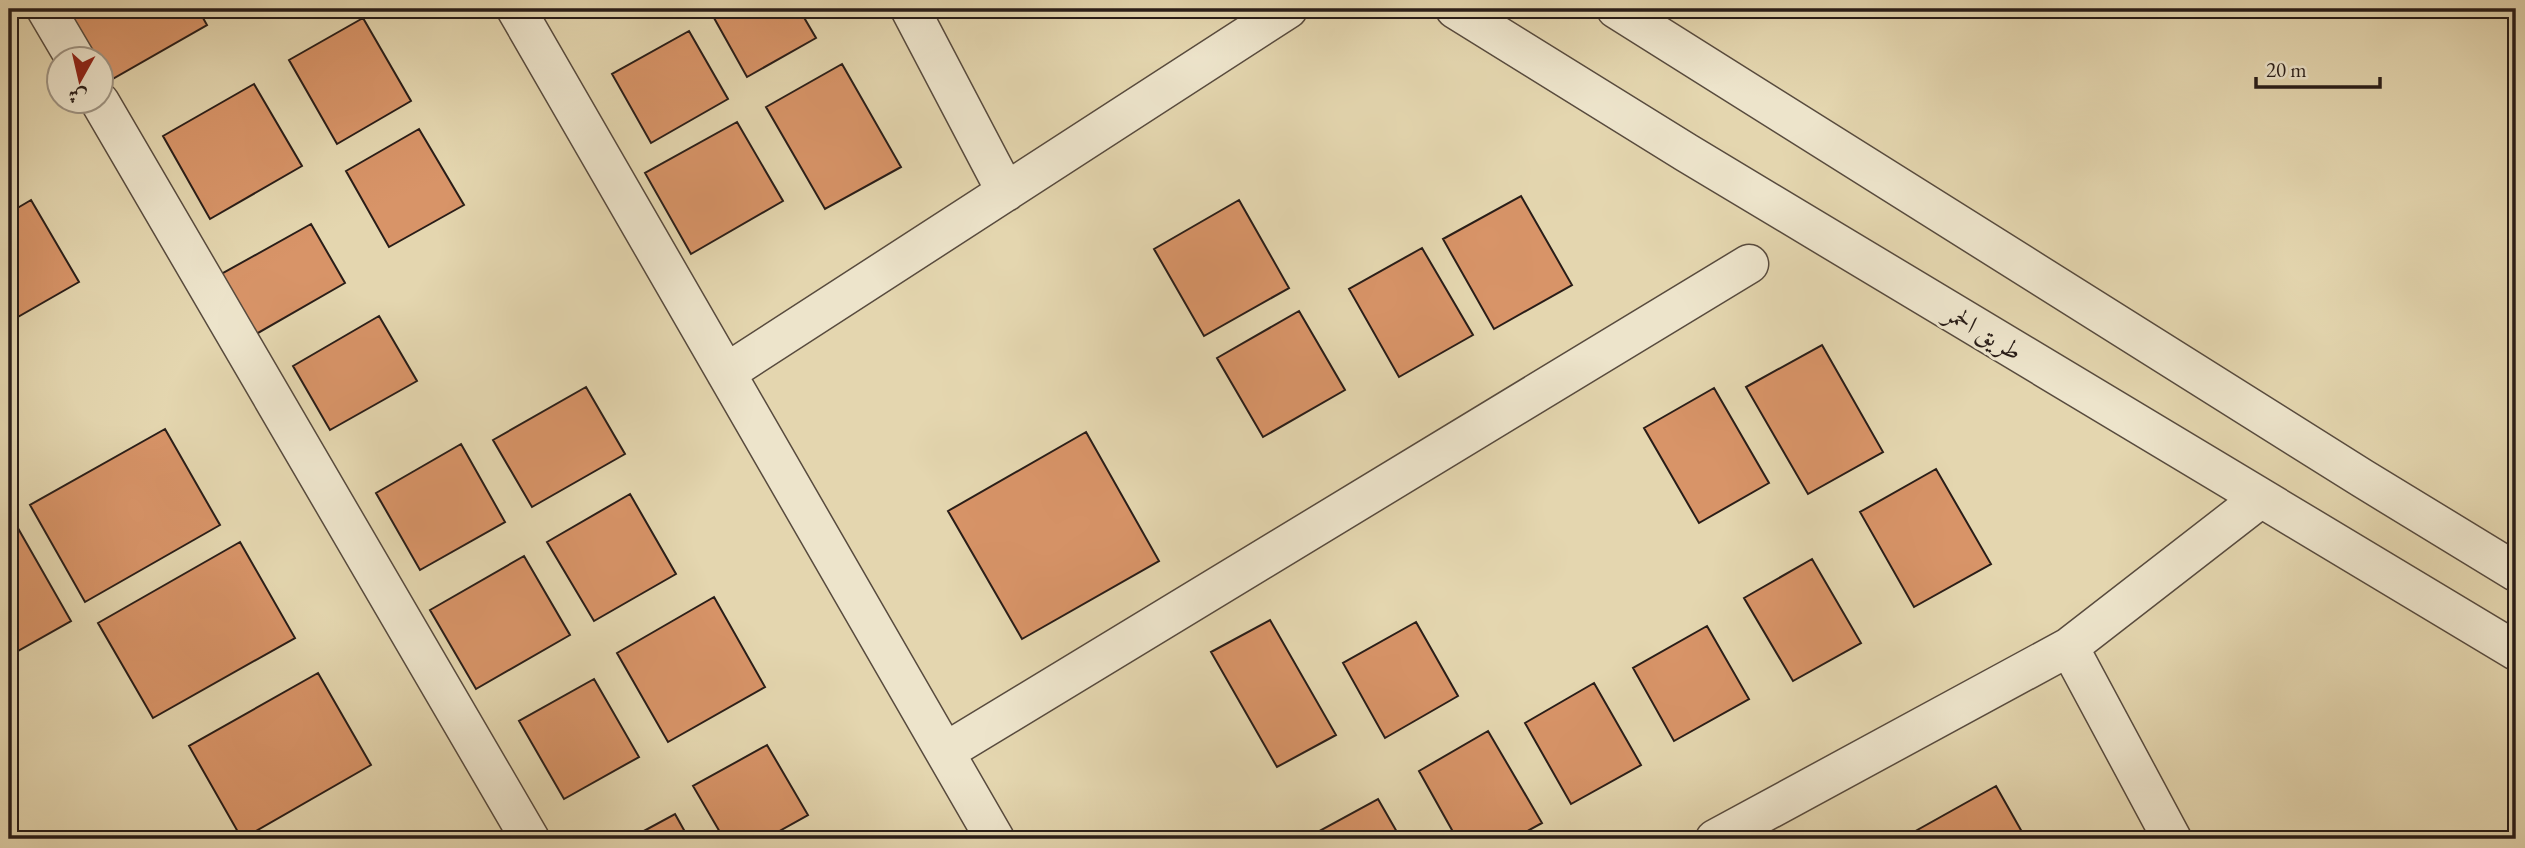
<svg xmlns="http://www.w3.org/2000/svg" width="2525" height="848" font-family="'EB Garamond',Amiri,serif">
<rect width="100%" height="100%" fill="#e4d6af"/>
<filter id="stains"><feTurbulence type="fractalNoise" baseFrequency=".00286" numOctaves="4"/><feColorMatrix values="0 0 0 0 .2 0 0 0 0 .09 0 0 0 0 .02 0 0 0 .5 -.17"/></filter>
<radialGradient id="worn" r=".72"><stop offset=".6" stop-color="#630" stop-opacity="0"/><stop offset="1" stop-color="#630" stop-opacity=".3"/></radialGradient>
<path fill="#d89468" stroke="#291d18" stroke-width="2" d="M58 9H198L207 25 102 85V60H87Z
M709 9H799L816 38 747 77Z
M363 18 411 101 337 144 289 60Z
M689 31 728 99 651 143 612 74Z
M842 64 901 167 825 209 766 107Z
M254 84 302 166 210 219 163 136Z
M737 122 783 201 691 254 645 173Z
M419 129 464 205 389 247 346 171Z
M1521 196 1572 285 1494 329 1443 239Z
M31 200 79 282 9 322V213Z
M1239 200 1289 288 1204 336 1154 249Z
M311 224 345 283 251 337 216 277Z
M1422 248 1473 335 1399 377 1349 289Z
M1299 311 1345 390 1263 437 1217 358Z
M379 316 417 381 330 430 293 366Z
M1822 345 1883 452 1808 494 1746 387Z
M586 387 625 454 532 507 493 440Z
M1714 388 1769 483 1699 523 1644 428Z
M165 429 220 525 85 602 30 505Z
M1086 432 1159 561 1022 639 948 511Z
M461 444 505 522 420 570 376 493Z
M1936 469 1991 564 1914 607 1860 512Z
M630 494 676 574 594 621 547 542Z
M11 516 71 621 9 656V517Z
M240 542 295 638 153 718 98 623Z
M524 556 570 635 476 689 430 610Z
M1812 559 1861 643 1793 681 1744 598Z
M714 597 765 687 668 742 617 653Z
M1270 620 1336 735 1277 767 1211 652Z
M1416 622 1458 696 1385 738 1343 663Z
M1707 626 1749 699 1674 741 1633 668Z
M318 673 371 765 242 839 189 746Z
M594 679 639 757 564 799 519 721Z
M1594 683 1641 765 1571 804 1525 723Z
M1488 731 1542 823 1513 839H1457L1419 771Z
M767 745 808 815 765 839H724L693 786Z
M1996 786 2026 839 1903 838Z
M1378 799 1401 839H1312L1310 836Z
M675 814 689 839H629Z"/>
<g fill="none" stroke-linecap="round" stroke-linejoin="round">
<g stroke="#584b3e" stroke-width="41">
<path id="minor" d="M46 9 76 60
M516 9 995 839
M910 9 1006 192
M1455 9 1687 153 2516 651
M1616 9 2362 478 2516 572
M100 102 530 839
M726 373 1288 9
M2069 647 2172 839
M945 752 1749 264
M1715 839 2069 647 2261 498"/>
</g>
<use href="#minor" stroke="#ede4cb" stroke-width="38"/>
</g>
<g text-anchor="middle" stroke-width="6" stroke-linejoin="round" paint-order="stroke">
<g font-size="26" fill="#291d18" stroke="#ede4cb">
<text transform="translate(1984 332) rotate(31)" y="9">طريق الحمر</text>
</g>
</g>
<rect width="2525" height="848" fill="none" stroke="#e4d6af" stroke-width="35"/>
<rect x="10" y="10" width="2504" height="827" fill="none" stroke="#291d18" stroke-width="3.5"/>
<rect x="18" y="18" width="2490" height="813" fill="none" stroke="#291d18" stroke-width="2"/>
<g transform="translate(80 80) rotate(188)"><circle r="33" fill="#ede4cb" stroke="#9f9483" stroke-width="2"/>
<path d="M0-5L12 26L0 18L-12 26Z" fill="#8f2418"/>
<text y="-10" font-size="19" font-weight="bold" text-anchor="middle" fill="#291d18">ش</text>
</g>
<path d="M2256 77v10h124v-10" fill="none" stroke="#291d18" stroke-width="3.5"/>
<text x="2266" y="77" font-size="21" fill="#291d18" stroke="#ede4cb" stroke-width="5" paint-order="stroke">20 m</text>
<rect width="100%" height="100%" filter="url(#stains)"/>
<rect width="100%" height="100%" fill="url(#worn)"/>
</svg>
